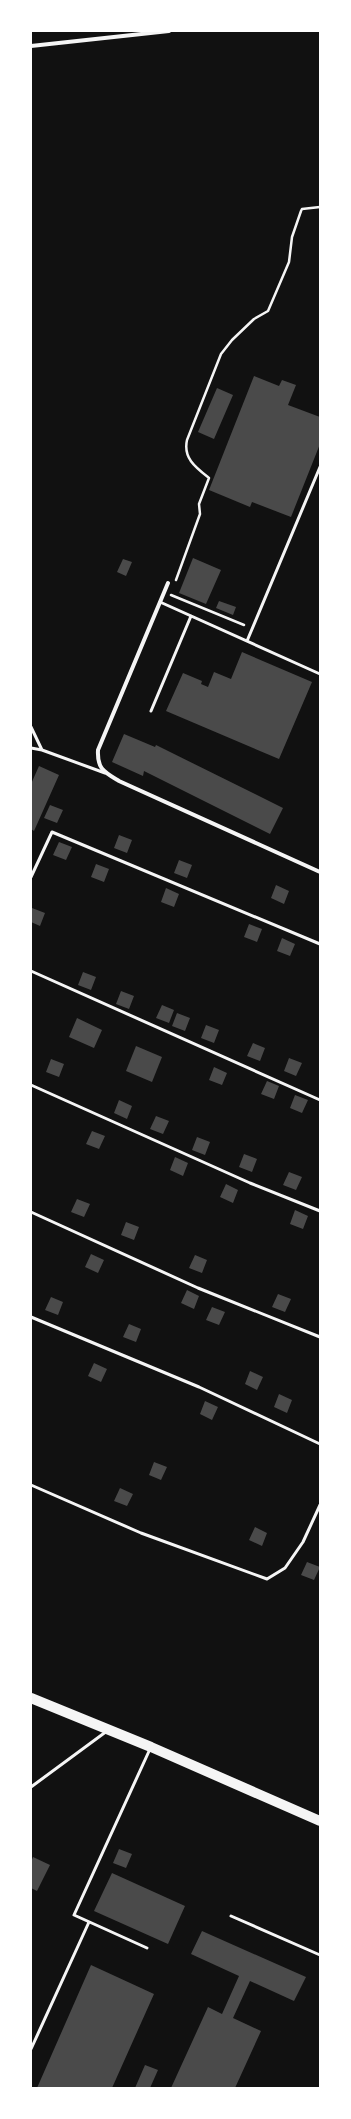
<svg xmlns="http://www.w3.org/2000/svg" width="351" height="2119" font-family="'Work Sans',sans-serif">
<rect width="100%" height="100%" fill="#111"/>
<path fill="#4a4a4a" d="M254 376 279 386 282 380 296 385 288 405 320 417V444L291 517 252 502 250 507 209 490Z
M217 388 233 395 214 439 198 432Z
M193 558 221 570 206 604 179 593Z
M123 559 132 562 126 576 117 572Z
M219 601 236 607 233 615 216 608Z
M242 652 312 682 279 759 166 711 183 673 202 681 201 684 208 687 214 672 231 679Z
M124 734 155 747 156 745 283 808 270 834 144 771 143 776 112 762Z
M39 766 59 775 34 831 31 829V784Z
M50 805 63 810 57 823 44 818Z
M119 835 132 840 127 853 114 848Z
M59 842 72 847 66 860 53 855Z
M179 860 192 865 187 878 174 873Z
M96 864 109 869 104 882 91 877Z
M276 885 289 891 284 904 271 898Z
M166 888 179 894 174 907 161 902Z
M32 908 45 913 40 926 31 922Z
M249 924 262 929 257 942 244 937Z
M282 938 295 944 290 956 277 951Z
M83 972 96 977 91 990 78 985Z
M121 991 134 996 129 1009 116 1004Z
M162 1005 174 1010 169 1023 156 1018Z
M177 1013 190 1018 185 1031 172 1026Z
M77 1018 102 1030 94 1048 69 1037Z
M206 1025 219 1030 214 1043 201 1038Z
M253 1043 265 1048 260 1061 247 1056Z
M136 1046 162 1057 152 1082 126 1071Z
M289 1058 302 1063 296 1076 284 1071Z
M51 1059 64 1064 59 1077 46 1072Z
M214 1067 227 1073 222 1085 209 1080Z
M267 1081 279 1086 274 1099 261 1094Z
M295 1095 308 1100 302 1113 290 1108Z
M119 1100 132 1106 127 1119 114 1113Z
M156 1116 169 1121 163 1134 150 1129Z
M92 1131 105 1136 99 1149 86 1144Z
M197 1137 210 1142 205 1155 192 1150Z
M244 1154 257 1159 252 1172 239 1167Z
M175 1157 188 1163 183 1176 170 1170Z
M289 1172 302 1177 296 1190 283 1185Z
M226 1184 238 1190 233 1203 220 1197Z
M77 1199 90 1204 84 1217 71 1212Z
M295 1210 308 1216 303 1229 290 1224Z
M126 1222 139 1227 134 1240 121 1235Z
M91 1254 104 1260 98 1273 85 1267Z
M195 1255 207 1260 202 1273 189 1268Z
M187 1290 199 1296 194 1309 181 1303Z
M278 1294 291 1299 285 1312 272 1307Z
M51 1297 63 1302 58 1315 45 1310Z
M212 1307 225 1312 219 1325 206 1320Z
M129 1324 141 1329 136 1342 123 1337Z
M94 1363 107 1369 101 1382 88 1376Z
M250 1371 263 1377 257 1390 245 1384Z
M279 1394 292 1400 287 1413 274 1407Z
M205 1401 218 1407 212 1420 200 1414Z
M154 1462 167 1467 161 1480 149 1475Z
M120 1488 133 1494 127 1506 114 1501Z
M255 1527 267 1533 262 1546 249 1540Z
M307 1562 320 1567 314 1580 301 1575Z
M119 1849 132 1854 126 1868 113 1863Z
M33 1857 50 1865 37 1891 31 1888V1862Z
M112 1873 185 1906 168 1944 94 1911Z
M202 1931 306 1977 294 2001 250 1981 233 2018 261 2031 235 2088H171L208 2007 222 2014 239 1976 191 1954Z
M91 1965 154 1994 112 2088H37Z
M145 2065 158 2070 150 2088H135Z"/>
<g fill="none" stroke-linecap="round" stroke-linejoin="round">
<path stroke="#f5f5f5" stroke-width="2.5" d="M176 580 200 514 199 504 209 478C195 467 183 458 187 440L221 354 232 340 254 319 268 311 289 262 292 237 301 211 302 209 320 207
M171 595 244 625"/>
<path stroke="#f5f5f5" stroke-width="3" d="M160 602 320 674
M247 641 320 467
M151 711 191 616
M31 727 42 750
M31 748 42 750 105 773
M31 877 52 832 320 944
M31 971 320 1100
M31 1085 250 1183 320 1211
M31 1212 198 1288 320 1337
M31 1317 199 1387 320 1444
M31 1485 141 1533 267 1579 285 1568 303 1542 320 1505
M31 1787 107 1731
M231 1916 320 1955
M147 1948 74 1915 150 1749
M31 2049 89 1922"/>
<path stroke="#f5f5f5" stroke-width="4" d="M31 46 169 31
M168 583 98 750C97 769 104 772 119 781L320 872"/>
<path stroke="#f5f5f5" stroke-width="10" d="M31 1698 151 1747 320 1821"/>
</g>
<rect width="351" height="2119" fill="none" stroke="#ffffff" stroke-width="64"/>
</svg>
